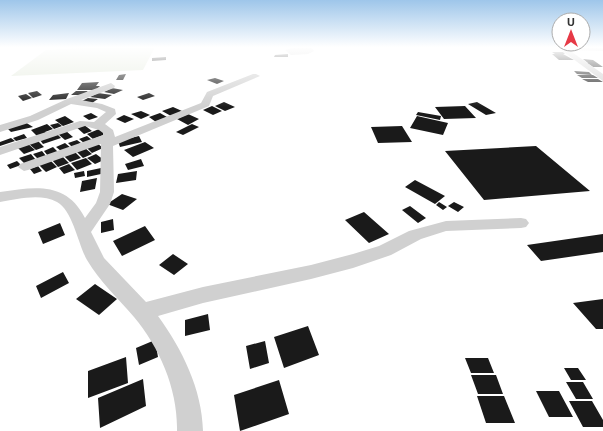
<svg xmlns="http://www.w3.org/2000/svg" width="603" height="431" font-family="'Open Sans',sans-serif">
<rect width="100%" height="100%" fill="#fff"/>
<path fill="#e6ecdf" d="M107 47H155L143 70 11 76 46 50Z"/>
<path fill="#1a1a1a" d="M552 52H563L565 54H563L574 60H559L552 54H555Z
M288 54V57H274L275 55Z
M166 57V60L152 61V58Z
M583 59 593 60 603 67H593L587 63H593H588Z
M574 71 589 72 592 75 577 74Z
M126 74 123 80H116L119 75Z
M577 75H593L598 78H582Z
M215 78 224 81 217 84 207 80Z
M582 79H598L603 82H588Z
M99 82 96 86H100L96 90H77L82 83Z
M112 88 123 90 114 94 104 92Z
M37 91 42 95 33 98 28 93Z
M76 91H88L83 95H71Z
M69 93 66 99 49 100 53 95Z
M98 93 112 95 105 99 90 97Z
M149 93 155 96 143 100 137 97Z
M26 94 32 98 23 101 18 96Z
M88 98 98 99 92 103 82 101Z
M224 102 235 107 225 111 215 106Z
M477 102 496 113 486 115 468 104Z
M212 106 222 111 213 115 203 110Z
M465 106 476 118 444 119 435 107Z
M173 107 182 111 171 116 162 111Z
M141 111 150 115 141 119 131 114Z
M418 112 441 116 440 120 416 115Z
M91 113 98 117 89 120 83 116Z
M160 113 167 117 156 122 149 117Z
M188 114 199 119 188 125 177 119Z
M124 115 134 119 125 123 116 119Z
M65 116 74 122 63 126 55 120Z
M417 116 448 123 443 135 410 128Z
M25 122 33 127 11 132 7 128Z
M58 123 62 126 54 129 50 125Z
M47 124 53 129 45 132 40 127 46 133 37 136 31 130Z
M83 124 92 131 84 134 75 126Z
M192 124 199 127 183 135 176 132Z
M402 126 412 142 378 143 371 127Z
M99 129 106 134 93 139 87 134Z
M66 131 73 137 65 140 58 134Z
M24 134 27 138 16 141 13 138Z
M57 134 61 138 43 144 40 140Z
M87 136 92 140 84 143 79 139Z
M139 136 142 142 120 147 118 141Z
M11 138 15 141 0 146V142Z
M77 140 81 143 72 147 68 143Z
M38 141 44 147 36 150 29 144Z
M145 142 154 148 133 157 124 150Z
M27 143 35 150 24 154 17 147Z
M65 143 71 148 61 151 56 147Z
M97 143 103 148 92 153 86 147Z
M536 146 590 191 484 200 445 151Z
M53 147 58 152 48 156 44 151Z
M85 148 92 154 83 158 76 151Z
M42 151 46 156 38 159 33 154Z
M75 152 81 158 70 162 64 156Z
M31 154 36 160 25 164 19 158Z
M96 154 104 160 95 164 87 158Z
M62 156 69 163 58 167 52 160Z
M86 158 92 164 77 170 71 163Z
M141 159 144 166 128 170 125 164Z
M50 160 57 167 46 172 39 165Z
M17 161 21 165 10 169 7 165Z
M69 164 75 170 64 174 59 168Z
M38 166 42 171 34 174 30 169Z
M101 168V174L87 177V171Z
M84 171 85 176 75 178 74 173Z
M137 171 136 180 116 183 118 174Z
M97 178 95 189 80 192 82 181Z
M415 180 445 196 435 204 405 187Z
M122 194 137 199 123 210 107 204Z
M439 202 447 207 443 210 436 205Z
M454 202 464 207 458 212 448 206Z
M410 206 426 218 418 223 402 210Z
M364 212 389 234 369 243 345 220Z
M113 219 114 230 101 233V222Z
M60 223 65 235 43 244 38 232Z
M145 226 155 240 122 256 113 241Z
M603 234V252L541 261 527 245Z
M173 254 188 264 174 275 159 265Z
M63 272 69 283 41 298 36 286Z
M95 284 117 299 99 315 76 299Z
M603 299V329H596L573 303Z
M208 314 210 330 185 336V320Z
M308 326 319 355 284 368 274 337Z
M155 340 158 357 139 365 136 348Z
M265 341 269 363 250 369 246 346Z
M126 357 128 383 88 398V371Z
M465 358H488L494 373H471Z
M564 368H578L586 380H571Z
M471 375H496L503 394H478Z
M143 379 146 406 100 428 98 398Z
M279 380 289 414 240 431 234 395Z
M566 382H583L593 399H576Z
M536 391H559L573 417H549Z
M477 396H504L515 423H486Z
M569 401H592L603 420V427H583Z"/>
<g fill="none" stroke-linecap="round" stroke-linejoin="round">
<path fill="#d0d0d0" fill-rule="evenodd" d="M297 47H311L314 51 308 54 291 55 285 50Z
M557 47H603V51L569 50 603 74V81Z
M253 74H256L260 76 213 96 209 106 113 146 114 192 110 204 91 232 104 258 146 302 203 287 311 265 353 254 379 246 409 231 446 221 521 218 526 219 529 223 526 227 521 228 446 231 421 239 391 255 353 268 311 279 203 303 158 316C182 349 202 389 203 431H177C178 390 160 348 134 317 118 298 100 282 87 260 78 244 73 211 57 202 41 193 17 199 0 202V192C35 187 66 181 85 218L96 203 100 192 101 144 28 170 24 171 18 167 20 164 103 135V133L99 130 85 126 0 155V147L80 121 94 122 106 112 97 108 71 104 38 120 0 132V125L30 116 67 99 111 83 115 86 114 88 81 100 102 104 115 109 116 114 105 124 113 130 115 137 201 103 207 92Z"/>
</g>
<linearGradient id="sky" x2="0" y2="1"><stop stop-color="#9ec6ea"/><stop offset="0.44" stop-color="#fff"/><stop offset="1" stop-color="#fff" stop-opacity="0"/></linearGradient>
<rect width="603" height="107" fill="url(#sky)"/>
<g transform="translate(571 32)"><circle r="19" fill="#ffffff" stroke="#adadad"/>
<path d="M0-3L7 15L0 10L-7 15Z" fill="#e63946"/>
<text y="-6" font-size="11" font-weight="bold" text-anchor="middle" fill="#333333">U</text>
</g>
</svg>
